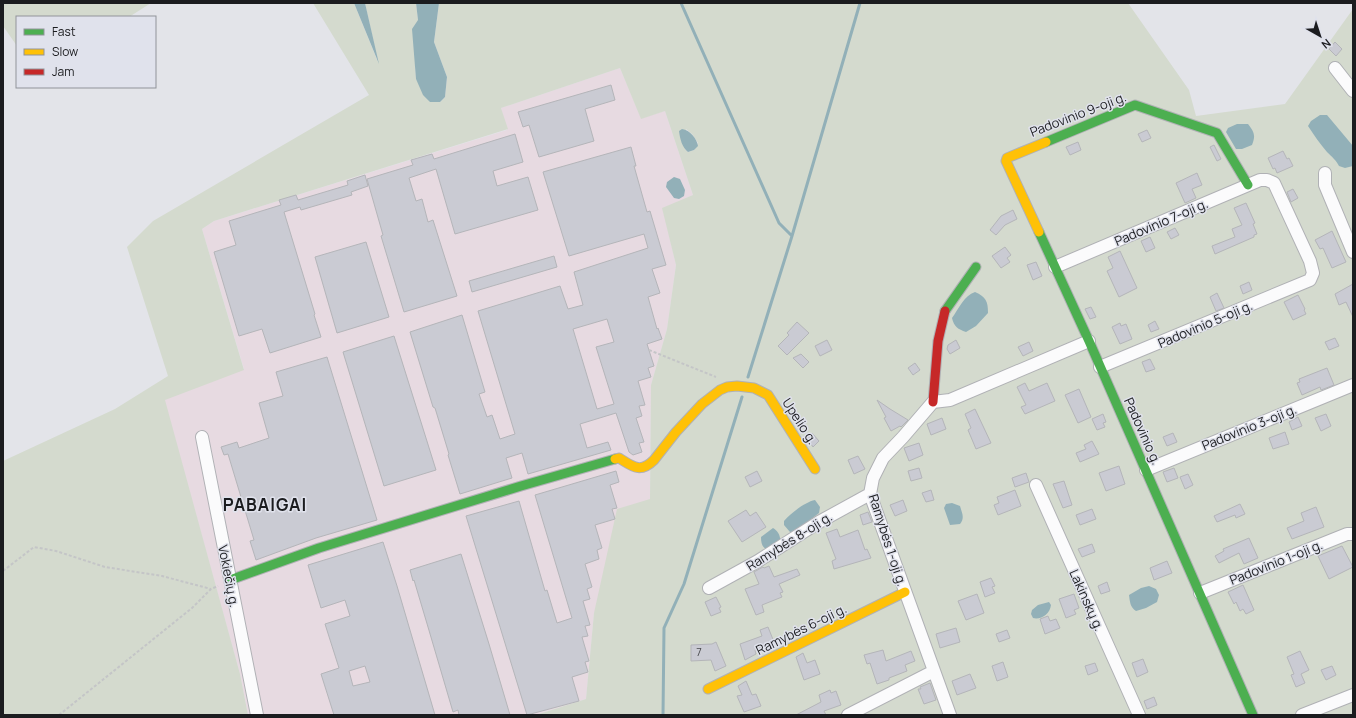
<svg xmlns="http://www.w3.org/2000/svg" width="1356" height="718" font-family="Manrope,sans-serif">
<rect width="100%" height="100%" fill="#e3e4e9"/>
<path fill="#e7dae1" d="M620 68 641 118 665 111 693 195 663 209 676 265 667 329 651 385 650 499 594 613 586 699 536 715H248L240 674 164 399 244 369 202 229 214 221 507 130 501 108Z"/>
<path fill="#d4dace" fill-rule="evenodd" d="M3 3H151L129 17H17V46L3 26Z
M313 3H354L378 62 365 3H416L418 20 415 62 416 79 430 102H440L445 97 447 77 434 42 439 3H1128L1189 90 1196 116 1285 104 1353 9V715H536L586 699 594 613 617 509 650 499 651 385 667 329 676 265 662 208 693 195 665 111 641 119 620 68 501 108 508 129 214 221 202 229 244 370 165 400 240 674 248 715H3V461L115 409 168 376 127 247 153 221 369 95ZM686 129 692 134 698 143 694 150 688 152 685 149Z"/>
<path fill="#92b0b8" d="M354 3H365L379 64Z
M416 3H439L434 42 447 77 445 97 440 102H430L423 95 416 79 412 29 418 20Z
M1320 115H1327L1353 146V166L1345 168 1339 166C1336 160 1332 157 1327 152 1320 144 1314 135 1308 126L1311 121Z
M1237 124H1248C1254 132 1256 135 1252 145L1242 149H1236L1226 132 1228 128Z
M682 129C690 130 697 139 698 146L694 150 688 152C682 147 680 139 679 131Z
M674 177 680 179 685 190 684 196 679 199 674 198 666 187 667 182Z
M975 292C986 297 988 301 988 313L976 326 966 332C958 329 954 327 952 318 959 308 964 296 975 292Z
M815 500 820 507 819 513 796 531 790 532 784 525V521C791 513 805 502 815 500Z
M952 503 960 506C962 513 965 518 960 524L950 525 944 508 946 504Z
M773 528C778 531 781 536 780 542L767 550C762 547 761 543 761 537Z
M1149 586 1156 589 1159 595 1157 602 1146 608 1136 611C1130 607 1130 602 1129 595L1141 588Z
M1049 602 1051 605C1050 614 1041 620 1033 618L1031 614 1032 610 1038 605Z"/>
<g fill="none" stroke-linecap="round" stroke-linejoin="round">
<path stroke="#92b0b8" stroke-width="3" d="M681 3 779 223 792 236
M748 377 792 236 860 3
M663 715 664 628 684 584 742 397"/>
</g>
<path fill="#cacbd3" stroke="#b4b5b9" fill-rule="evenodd" d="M1335 42 1342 49 1336 56 1329 49Z
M611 85 615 100 585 109 594 141 539 157 529 125 523 127 518 112Z
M1147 130 1151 138 1142 142 1138 134Z
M515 134 523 162 493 171 497 186 528 177 538 210 455 234 436 169 409 178 416 201 422 199 428 222 433 220 457 296 404 312 381 236 383 235 367 179 413 165 411 160 432 154 434 159Z
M1078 142 1081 150 1070 155 1066 147Z
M1214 145 1221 159 1217 161 1210 147Z
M631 147 636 166H634L647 212 650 211 666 265 652 269 660 293 648 297 657 329 658 328 662 339 647 344 654 366 648 368 651 377 638 381 645 405 639 406 642 416 636 418 644 442 639 443 642 452 633 455 629 452 616 413 580 424 587 448 608 442 611 450 528 474 522 453 506 458 512 478 460 494 448 455 449 454 435 408 433 407 410 332 462 315 485 392 479 394 487 417 492 415 500 439 515 434 478 311 560 286 568 309 583 305 574 272 648 248 644 234 569 256 543 172ZM607 319 614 342 596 347 614 404 597 409 573 329Z
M1283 151 1287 159 1289 158 1293 166 1277 173 1275 168 1273 169 1268 158Z
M1197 173 1202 185 1192 189 1196 198 1185 203 1176 183Z
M365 175 368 186 351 192 352 195 301 210 300 207 284 212 315 314 314 315 321 337 270 353 262 329 239 336 214 252 236 245 229 221 281 205 279 200 296 195 298 200 348 185 347 181Z
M1293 189 1298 198 1291 202 1287 192Z
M1246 203 1255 223 1253 224 1257 234 1254 235V237L1215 254 1212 246 1235 237 1232 229 1242 225 1234 208Z
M1013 210 1017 219 1005 225 996 235 990 230 1001 216Z
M1175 228 1179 235 1171 239 1167 232Z
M1332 231 1346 262 1332 268 1323 248 1320 249 1315 240Z
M1150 237 1155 248 1146 252 1141 241Z
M366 242 389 317 337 333 315 257Z
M1005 247 1011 255 1007 258 1010 262 1001 268 992 256Z
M1120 251 1137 288 1119 297 1107 271 1113 268 1108 257Z
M554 256 557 267 472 292 469 281Z
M1036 262 1042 276 1033 280 1027 265Z
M1249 282 1252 290 1243 294 1240 286Z
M1353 284V317L1346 302 1339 305 1335 294Z
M1217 293 1224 308 1216 311 1210 297Z
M1298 295 1305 309 1304 310 1306 314 1293 320 1284 302Z
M1091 307 1096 317 1090 319 1085 309Z
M1155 321 1159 329 1151 332 1148 325Z
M797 322 809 333 787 355 778 346 789 335 787 333Z
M1120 323 1121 326 1126 324 1132 339 1120 344 1112 327Z
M394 336 436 470 384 486 343 352Z
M1335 338 1339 346 1329 350 1325 342Z
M827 340 832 350 820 356 815 346Z
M956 340 960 348 950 354 947 349 948 345Z
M1029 342 1033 351 1023 356 1018 347Z
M801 354 809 362 803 368 793 358Z
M327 357 377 520 316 538 256 560 250 541 254 540 228 454 224 455 221 447 237 442 239 448 269 438 259 403 283 396 276 372Z
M1150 359 1155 369 1146 372 1142 362Z
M915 363 920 370 913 375 908 368Z
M1327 368 1334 385 1321 390 1320 387 1302 395 1297 383 1300 382 1299 379Z
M1025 383 1029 391 1047 383 1055 401 1025 414 1021 407 1026 405 1017 387Z
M1079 389 1091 417 1078 423 1065 395Z
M877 400 890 409 908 420 901 427 900 426 891 431 884 418 886 417Z
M975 409 991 443 976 449 968 430 971 428 965 414Z
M1103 414 1106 422 1103 423 1105 427 1097 430 1092 419Z
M1326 414 1331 426 1321 431 1315 418Z
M1298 417 1302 426 1292 430 1289 422Z
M942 418 946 429 931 435 927 424Z
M1285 432 1289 444 1273 449 1269 438Z
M812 433 819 441 813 447 807 438Z
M1173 433 1177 442 1167 446 1163 437Z
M1092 441 1099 454 1080 462 1076 453 1086 449 1084 445Z
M919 443 923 455 909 461 904 448Z
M858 456 865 469 854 474 848 460Z
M1119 466 1125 484 1106 491 1099 473Z
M919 468 922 478 911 481 908 471Z
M1174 468 1178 478 1167 482 1163 472Z
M616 471 619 482 610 485 617 508 612 509 615 519 595 525 602 548 597 550 599 559 585 564 592 587 587 589 590 599 583 601 590 625 585 626 588 636 582 637 589 661 585 662 588 672 572 677 579 701 527 715 466 516 519 501 545 591 547 590 557 623 572 618 535 495Z
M757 471 762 481 750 487 745 477Z
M1026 473 1029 482 1015 487 1012 478Z
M1188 474 1193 485 1185 489 1180 477Z
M1064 481 1072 505 1063 508 1053 484Z
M931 490 934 500 926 502 922 493Z
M1015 490 1021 506 998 515 994 505 999 503 997 497Z
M903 500 907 511 895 516 890 505Z
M1240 504 1245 514 1236 518 1235 515 1217 522 1214 516Z
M1316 507 1324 527 1292 539 1287 528 1304 521 1301 513Z
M1092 509 1096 519 1080 525 1076 515Z
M746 510 750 516 756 512 766 527 742 542 728 521Z
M868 512 872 522 863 525 860 515Z
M837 529 840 537 858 530 865 550 867 549 871 558 834 569 832 561 836 559 826 533Z
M1249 538 1258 558 1244 564 1239 553 1219 563 1215 556 1224 551 1223 549Z
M383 542 397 586 435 715H334L321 674 339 668 325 624 350 616 345 600 321 608 308 565ZM365 666 370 682 353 686 349 671Z
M1092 544 1095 552 1082 557 1078 549Z
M1342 546 1353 567 1329 579 1318 556Z
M461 554 489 644 510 715H459L458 710 453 712 428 627 414 580 413 581 410 570Z
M1167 561 1172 573 1154 580 1150 568Z
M769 566 774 577 797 569 800 575 779 584 783 592 780 593 782 597 762 605 764 612 756 615 745 589 759 584 754 572 763 567 764 568Z
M991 578 995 586 992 587 995 593 985 597 980 582Z
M1107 582 1110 591 1101 594 1098 586Z
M1243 585 1254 610 1246 614 1243 609 1240 611 1236 602 1234 604 1228 592Z
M977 594 984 613 966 620 958 601Z
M1074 594 1079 608 1074 610 1076 614 1066 618 1059 599Z
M716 597 721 607 719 608 721 612 711 616 705 602Z
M1048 616 1050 621 1056 619 1060 628 1045 634 1040 619Z
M768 627 774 642 755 650 756 654 745 660 740 644 762 636 760 630Z
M956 628 960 642 940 648 936 634Z
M1007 630 1010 638 999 642 996 634Z
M716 642 726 666 715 671 711 660 691 661V645L712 644Z
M883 650 886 661 911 651 915 661 905 665 907 671 889 678V680L877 684 870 663 867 664 864 655Z
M1300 651 1309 670 1301 674 1305 683 1296 687 1291 675 1294 674 1287 657Z
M803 653 807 663 815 660 820 674 804 680 796 657Z
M1143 659 1148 672 1137 677 1132 663Z
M1003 662 1008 677 997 681 992 666Z
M1095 663 1098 671 1088 675 1085 666Z
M1332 666 1336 675 1326 680 1321 670Z
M970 674 976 688 957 695 952 681Z
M746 681 752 695 756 694 761 706 744 712 737 696 742 695 738 686Z
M930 683 936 700 924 704 918 689H921L920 687Z
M830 690 831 693 836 691 841 705 824 711 826 715H796L821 702 819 695Z
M1154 697 1157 705 1147 709 1144 701Z"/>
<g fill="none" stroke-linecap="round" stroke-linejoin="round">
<g stroke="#b0b1b5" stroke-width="14">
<path id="street" d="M1335 68 1353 91
M1325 173V185L1353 252
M1055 267 1260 180H1267L1274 183 1310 261 1313 273 1310 280 1100 367
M202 437 257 715
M1146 470 1353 385
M1036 485 1139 715
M709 588 758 561 819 522 870 494
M1200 593 1347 534H1353
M848 715 934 671
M950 715 870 494 873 478 883 458 903 437 933 402 950 400 1089 341
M1302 715 1353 695"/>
</g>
<g stroke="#b0b1b5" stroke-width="11">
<path id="fast" d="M1046 142 1135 105 1217 133 1248 185
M1039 232 1089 341 1253 715
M945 311 976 267
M230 580 319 548 521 486 615 459"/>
</g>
<g stroke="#b0b1b5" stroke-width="11">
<path id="slow" d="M1039 232 1006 161 1007 158 1046 142
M615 459 619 458C632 466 640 474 654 460L676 432 702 404 720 390 727 387 737 386 754 388 768 395 815 469
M708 689 905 592"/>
</g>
<g stroke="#b0b1b5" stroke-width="11">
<path id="jam" d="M933 402 938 341 945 311"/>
</g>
<path stroke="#c4c5c7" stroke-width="2" stroke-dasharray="3 2" stroke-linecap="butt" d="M649 350 716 377
M3 571 34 547 56 551 105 567 162 576 211 589
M59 715 192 608 211 589 218 586"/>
<use href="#street" stroke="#fbfbfc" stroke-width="12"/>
<use href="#fast" stroke="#4caf50" stroke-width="9"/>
<use href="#slow" stroke="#ffc107" stroke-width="9"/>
<use href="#jam" stroke="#c62828" stroke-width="9"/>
</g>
<g text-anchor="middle" stroke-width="3" stroke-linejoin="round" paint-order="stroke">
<g font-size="11" fill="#48494d">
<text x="699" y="656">7</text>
</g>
<g font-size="13" fill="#1b1c1f" stroke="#e0e2ec">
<text transform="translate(1078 114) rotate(-21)" y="5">Padovinio 9-oji g.</text>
<text transform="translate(1161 222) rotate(-23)" y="5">Padovinio 7-oji g.</text>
<text transform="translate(1205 324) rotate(-23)" y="5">Padovinio 5-oji g.</text>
<text transform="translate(800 421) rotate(57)" y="5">Upelio g.</text>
<text transform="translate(1249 427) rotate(-22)" y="5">Padovinio 3-oji g.</text>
<text transform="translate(1143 431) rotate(66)" y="5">Padovinio g.</text>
<text transform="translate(888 540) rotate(72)" y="5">Ramybės 1-oji g.</text>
<text transform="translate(789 541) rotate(-32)" y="5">Ramybės 8-oji g.</text>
<text transform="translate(1276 562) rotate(-22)" y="5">Padovinio 1-oji g.</text>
<text transform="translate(229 576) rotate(79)" y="5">Vokiečių g.</text>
<text transform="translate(1087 600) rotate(66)" y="5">Lakinskų g.</text>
<text transform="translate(801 629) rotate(-26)" y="5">Ramybės 6-oji g.</text>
</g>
<g font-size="17" font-weight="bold" letter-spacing="1" fill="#1b1c1f" stroke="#e0e2ec">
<text x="265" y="511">PABAIGAI</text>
</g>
</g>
<rect width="1356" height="718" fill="none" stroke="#1b1c1f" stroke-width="8"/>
<rect x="16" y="16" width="140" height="72" fill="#e0e2ec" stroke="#91939a"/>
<rect x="24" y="29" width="20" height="6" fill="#4caf50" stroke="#91939a"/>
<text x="52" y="36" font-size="12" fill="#1b1c1f">Fast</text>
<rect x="24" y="49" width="20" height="6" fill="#ffc107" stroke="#91939a"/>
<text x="52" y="56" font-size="12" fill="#1b1c1f">Slow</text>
<rect x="24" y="69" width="20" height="6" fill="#c62828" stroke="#91939a"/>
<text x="52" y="76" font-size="12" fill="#1b1c1f">Jam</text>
<g transform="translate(1320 36) rotate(141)" stroke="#e0e2ec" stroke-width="3" paint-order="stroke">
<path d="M0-3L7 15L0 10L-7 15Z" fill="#1b1c1f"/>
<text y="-6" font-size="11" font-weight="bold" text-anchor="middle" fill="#1b1c1f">N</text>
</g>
</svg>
